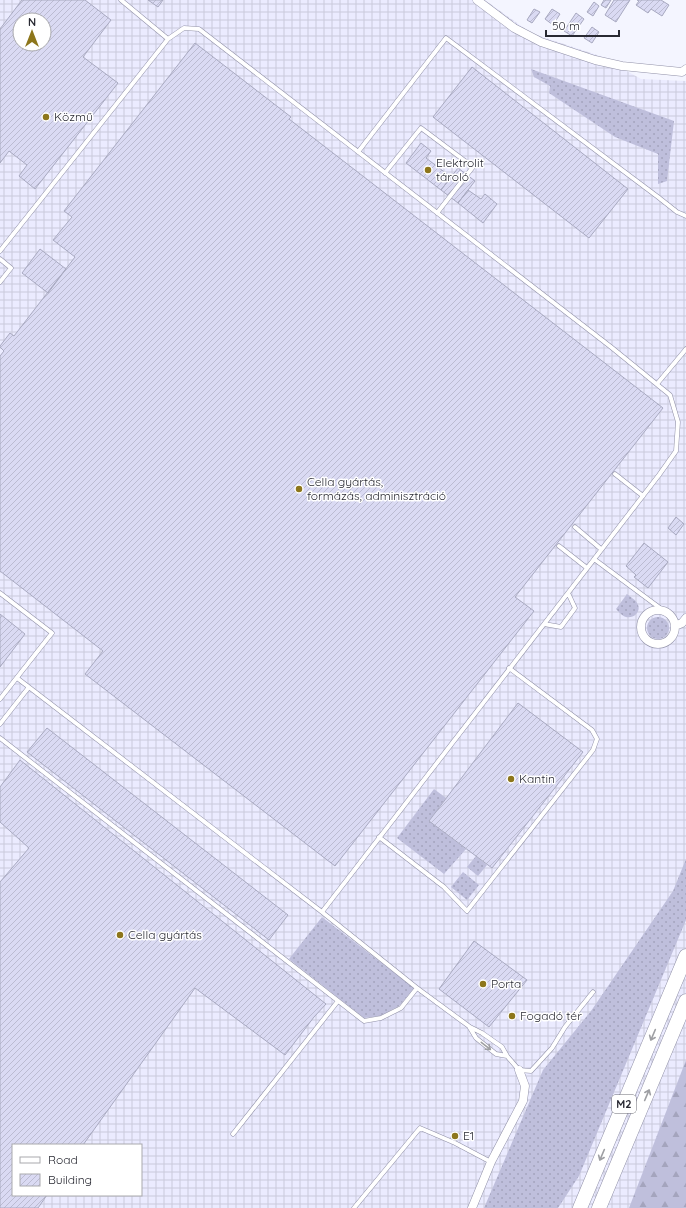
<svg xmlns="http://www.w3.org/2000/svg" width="686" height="1208" font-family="Quicksand,sans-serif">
<defs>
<pattern id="industrial-grid" width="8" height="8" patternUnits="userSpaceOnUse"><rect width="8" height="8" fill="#ebebff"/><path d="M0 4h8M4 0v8" fill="none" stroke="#cacadb"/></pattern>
<pattern id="grass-dots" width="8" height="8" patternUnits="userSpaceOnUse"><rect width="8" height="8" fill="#bfbfdc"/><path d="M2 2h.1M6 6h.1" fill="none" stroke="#a4a4bd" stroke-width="1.8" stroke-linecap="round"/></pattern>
<pattern id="forest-firs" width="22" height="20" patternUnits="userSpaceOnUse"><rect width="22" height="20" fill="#bfbfdc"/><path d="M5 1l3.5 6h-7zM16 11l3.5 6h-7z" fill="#a4a4bd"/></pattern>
<pattern id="building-hatch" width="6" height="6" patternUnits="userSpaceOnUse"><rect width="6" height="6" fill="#dadaf3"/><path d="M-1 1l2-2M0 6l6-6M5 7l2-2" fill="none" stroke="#bbbbd1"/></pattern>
</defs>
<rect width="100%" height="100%" fill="#f4f5ff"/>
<path fill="url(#industrial-grid)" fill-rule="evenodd" d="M0 0H485L531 33 600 56 641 79 686 81V1086L636 1208H0ZM20 20H44V44H20ZM13 1145H141V1195H13Z"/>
<path fill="url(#grass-dots)" d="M531 69 674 121 667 181 658 184V154L615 137 549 93 550 86 534 77Z
M627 594C630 597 635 599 637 603 642 610 635 619 626 617 622 616 619 612 616 609Z
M647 628a11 11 0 1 1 22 0a11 11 0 1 1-22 0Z
M434 789 446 798 429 821 466 849 444 874 397 838Z
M476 856 487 865 478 876 467 867Z
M686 859V920L579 1176 558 1208H484L543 1070 591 1011 673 891Z
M463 872 479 885 467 900 451 887Z
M322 917 414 988 399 1006 380 1016 364 1018 289 959Z"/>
<path fill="url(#forest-firs)" d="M686 1060V1208H629Z"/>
<path fill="url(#building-hatch)" stroke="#a8a9c0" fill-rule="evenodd" d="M22 0H85L111 20 83 57 118 83 35 189 19 176 27 165 9 151 0 163V29ZM20 20H44V44H20Z
M148 0H163L158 7Z
M604 0H611L606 8 601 5Z
M614 0H630L616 22 605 15Z
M637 0H661L669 5 662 16 651 9 648 13 636 5 639 1Z
M594 2 599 6 593 16 587 12Z
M534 9 540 12 532 23 527 20Z
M552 9 560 14 553 25 545 19Z
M576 13 584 19 572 36 564 31Z
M592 27 599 32 592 43 584 38Z
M195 43 291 117 289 119 663 408 515 597 534 611 335 866 85 674 103 651 0 571V356L4 351 0 347V346L10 333 14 336 75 257 53 240 72 217 64 211Z
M472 67 628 189 589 238 433 117Z
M421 143 431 151 426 158 451 177 441 190 406 163Z
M458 168 475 181 458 203 441 190Z
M468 190 481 199 485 194 497 204 483 223 458 203Z
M40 249 66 269 48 293 22 273Z
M676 517 684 524 676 535 668 528Z
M644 543 668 562 648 588 634 577 636 575 626 566Z
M0 614 25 634 0 667Z
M518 703 583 752 492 868 429 821Z
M47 728 288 915 269 940 27 752Z
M20 760 326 1004 314 1017 285 1055 195 988 83 1145H13V1195H47L38 1208H0V882L29 848 0 822V787Z
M474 941 527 980 489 1027 439 989Z
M454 1131 460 1134 456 1141 450 1138Z"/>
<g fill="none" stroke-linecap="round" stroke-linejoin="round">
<g stroke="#9191a8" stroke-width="5">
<path id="lane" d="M121 0 168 39
M358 152 446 38 658 197 677 212 686 216
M385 173 421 128 473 167 437 213
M0 251 168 39 184 28 199 29 611 347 670 395 678 422 676 451 659 475 322 912
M0 259 11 268 0 282
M657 384 686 349
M615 474 643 496
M575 527 601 549
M559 546 587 568
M594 559 664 611
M0 593 52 633 0 699
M544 624 561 627 575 608 568 593
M17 678 322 912 417 988 470 1027 482 1033 502 1047 507 1056 519 1070 531 1071 552 1048 565 1027 593 992
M0 724 29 687
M0 738 364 1021 381 1018 401 1008 417 988
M379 837 444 887 467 911 593 750 597 739 592 730 509 668
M470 1028 476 1038 496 1054 507 1056
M233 1134 338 1001
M354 1208 420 1128 455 1143 491 1162"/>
</g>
<g stroke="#9191a8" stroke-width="9">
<path id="street" d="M477 0 514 28 541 42 595 60 622 66 682 72 686 69
M641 627a17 17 0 1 1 34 0a17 17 0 1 1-34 0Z
M675 626 682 623 686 618
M472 1208 491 1162 523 1101 525 1086 519 1070"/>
</g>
<g stroke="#9191a8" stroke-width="15">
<path id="highway" d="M580 1208 686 956
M599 1208 686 1001"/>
</g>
<use href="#lane" stroke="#fff" stroke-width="4"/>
<use href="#street" stroke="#fff" stroke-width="8"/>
<use href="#highway" stroke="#fff" stroke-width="14"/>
</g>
<defs><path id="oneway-shaft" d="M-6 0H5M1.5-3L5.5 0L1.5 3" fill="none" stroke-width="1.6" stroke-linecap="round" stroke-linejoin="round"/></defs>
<g stroke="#9e9fa3">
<use href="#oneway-shaft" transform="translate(653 1035) rotate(113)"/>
<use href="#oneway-shaft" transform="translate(486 1046) rotate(38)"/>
<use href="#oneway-shaft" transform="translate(647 1095) rotate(-67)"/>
<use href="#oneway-shaft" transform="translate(602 1155) rotate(113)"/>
</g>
<g fill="#8d761b" stroke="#fff" stroke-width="1.5">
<circle cx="46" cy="117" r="4"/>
<circle cx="428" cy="170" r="4"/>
<circle cx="299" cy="489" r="4"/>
<circle cx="511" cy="779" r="4"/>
<circle cx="120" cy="935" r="4"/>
<circle cx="483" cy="984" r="4"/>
<circle cx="512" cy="1016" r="4"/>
<circle cx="455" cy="1136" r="4"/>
</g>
<g text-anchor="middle" stroke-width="3" stroke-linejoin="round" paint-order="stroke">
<rect fill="#fff" stroke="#686970" stroke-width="1" x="612" y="1095" width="24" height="18" rx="3"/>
<g font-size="11" font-weight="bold" fill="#282932">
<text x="624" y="1108">M2</text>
</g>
<g font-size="12" fill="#282932" stroke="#fff" text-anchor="start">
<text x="54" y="121">Közmű</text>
<text x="436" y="167">Elektrolit<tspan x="436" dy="14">tároló</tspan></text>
<text x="307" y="486">Cella gyártás,<tspan x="307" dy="14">formázás, adminisztráció</tspan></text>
<text x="519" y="783">Kantin</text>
<text x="128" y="939">Cella gyártás</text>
<text x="491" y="988">Porta</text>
<text x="520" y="1020">Fogadó tér</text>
<text x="463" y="1140">E1</text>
</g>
</g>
<rect x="12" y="1144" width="130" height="52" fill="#ffffff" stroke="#a9a9ad"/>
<rect x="20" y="1157" width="20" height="6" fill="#ffffff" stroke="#a9a9ad"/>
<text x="48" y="1164" font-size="12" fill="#282932">Road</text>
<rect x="20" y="1174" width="20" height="12" fill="url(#building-hatch)" stroke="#a9a9ad"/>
<text x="48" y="1184" font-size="12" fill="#282932">Building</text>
<g transform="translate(32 32)"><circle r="19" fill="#ffffff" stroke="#a9a9ad"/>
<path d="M0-3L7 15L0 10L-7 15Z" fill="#8d761b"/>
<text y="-6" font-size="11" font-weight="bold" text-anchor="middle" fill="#282932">N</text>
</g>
<path d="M546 30v6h73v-6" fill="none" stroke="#282932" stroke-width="2"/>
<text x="552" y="30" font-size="12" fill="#282932" stroke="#ffffff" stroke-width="3" paint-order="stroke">50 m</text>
</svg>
